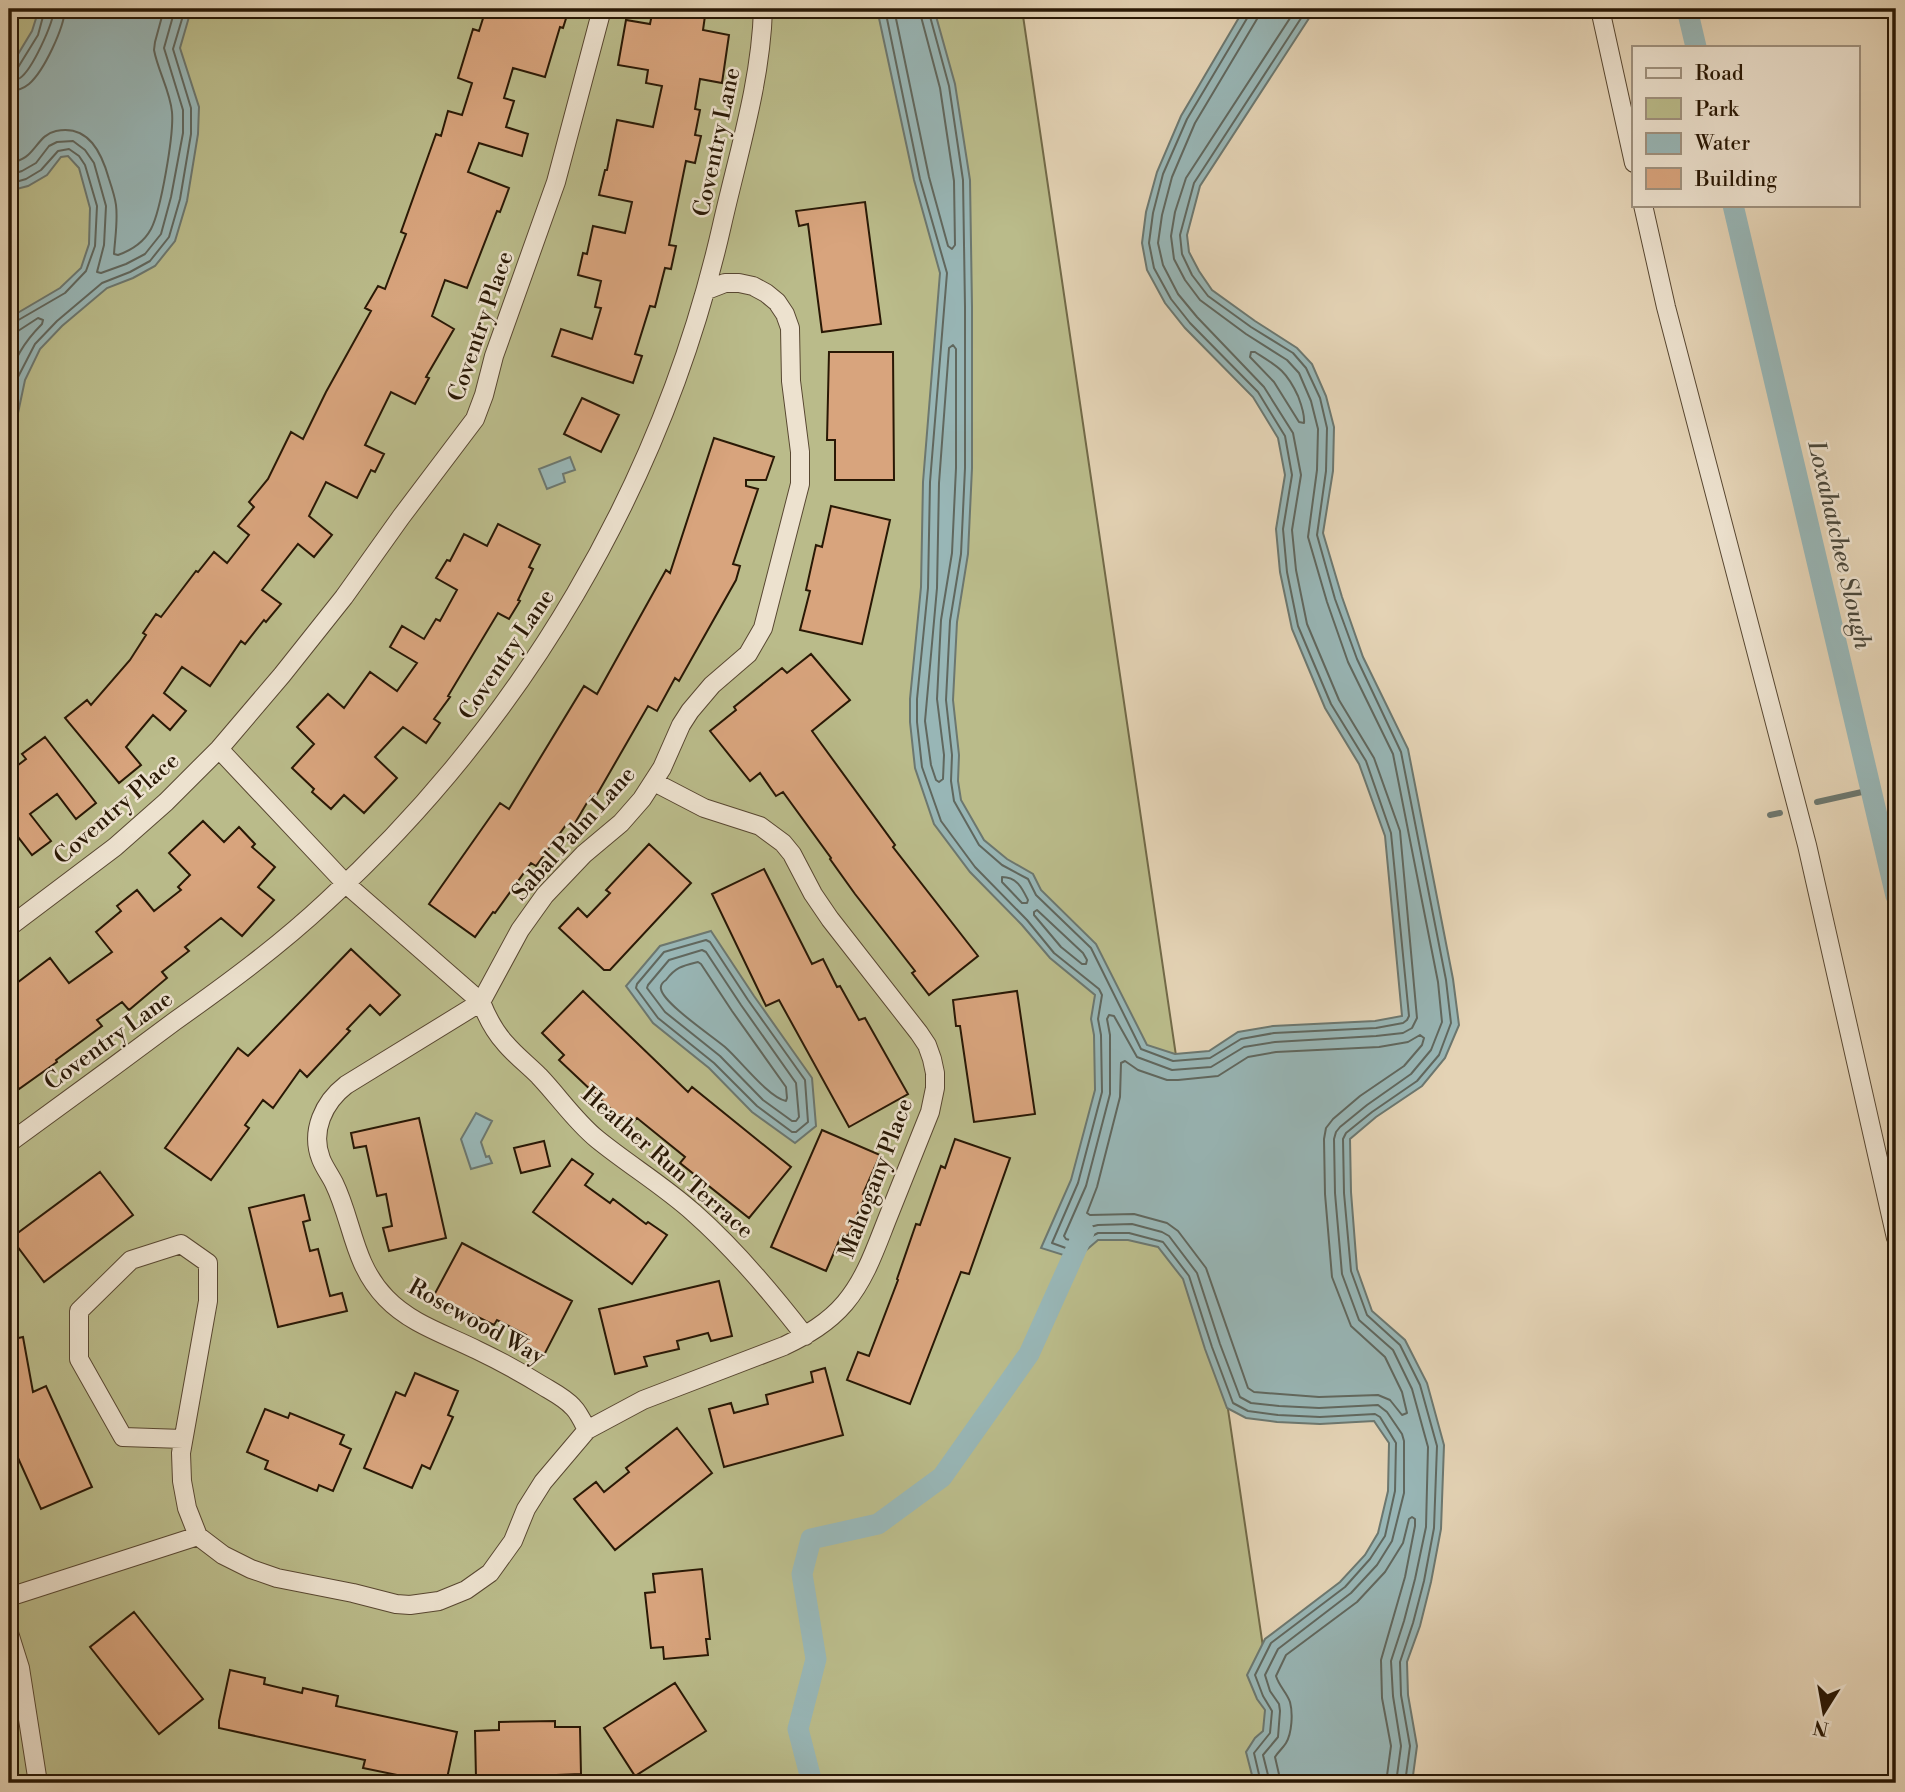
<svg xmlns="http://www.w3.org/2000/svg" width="1905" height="1792" font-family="'Libre Bodoni',serif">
<rect width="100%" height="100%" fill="#e4d3b5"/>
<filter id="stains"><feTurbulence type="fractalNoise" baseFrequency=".00286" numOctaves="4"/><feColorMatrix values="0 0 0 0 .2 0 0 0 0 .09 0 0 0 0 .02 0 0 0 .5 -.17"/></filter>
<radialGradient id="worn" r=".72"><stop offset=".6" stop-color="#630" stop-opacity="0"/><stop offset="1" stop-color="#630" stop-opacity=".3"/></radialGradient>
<path fill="#babb8a" stroke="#726a48" stroke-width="2" d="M9 9H1022L1283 1783H9Z"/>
<path fill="#98b6b6" stroke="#6c776f" stroke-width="2" d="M39 9H193L189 17 180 48 199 107 198 134 187 201 175 241 155 266 133 278 107 288 62 326 40 349 25 380 18 413 9 418V318L60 288 81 268 89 244 90 208 79 168 68 156 61 157 47 175 28 186 9 191V69L32 31Z
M877 9H934L955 84 970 180 972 307V468L968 554 957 622 953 700 959 755 958 781 961 800 984 840 1007 859 1033 874 1041 890 1096 944 1147 1045 1175 1054 1209 1051 1238 1032 1273 1026 1375 1021 1402 1016 1385 836 1359 764 1325 708 1292 629 1280 572 1276 529 1285 475 1278 438 1253 397 1185 328 1165 303 1147 270 1142 243 1146 212 1157 172 1181 116 1244 9H1315L1200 186 1187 235 1189 252 1199 271 1212 290 1255 321 1297 348 1312 364 1326 396 1334 427 1333 471 1323 533 1342 597 1363 657 1408 749 1453 979 1459 1025 1445 1058 1422 1086 1376 1117 1350 1139 1351 1192 1357 1269 1372 1311 1405 1340 1427 1383 1444 1445 1441 1529 1431 1582 1420 1626 1407 1662 1408 1695 1417 1746 1412 1783H1256L1253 1779 1246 1752 1255 1738 1263 1731 1265 1710 1257 1699 1247 1675 1265 1639 1340 1582 1365 1555 1378 1533 1388 1491 1389 1443 1374 1421 1320 1424 1277 1422 1246 1418 1227 1408 1205 1349 1183 1279 1158 1247 1128 1240H1098L1076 1259 1041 1248 1071 1180 1095 1090 1094 1035 1091 1019 1095 995 1050 958 1022 925 970 872 934 824 915 768 910 722V699L921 587 923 482 940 273 914 180Z
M570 457 575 470 563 474 565 482 547 489 539 469Z
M711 931 754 996 812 1078 816 1126 795 1143 752 1112 709 1068 653 1023 626 986 660 946Z
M476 1113 492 1121 481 1142 486 1157 489 1156 492 1163 471 1169 461 1139Z"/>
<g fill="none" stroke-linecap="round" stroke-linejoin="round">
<path stroke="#60675e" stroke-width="2" d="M885 9 920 179 947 273 930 482 928 588 917 699V722L922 767 941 821 975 867 1027 920 1054 953 1099 989 1102 995 1098 1019 1101 1035 1102 1092 1078 1183 1052 1243 1074 1251 1094 1235 1098 1233H1129L1163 1242 1189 1276 1212 1347 1233 1403 1248 1411 1278 1415 1320 1417 1375 1414 1380 1417 1396 1443 1395 1491 1385 1536 1370 1559 1345 1587 1271 1643 1255 1675 1263 1696 1272 1711 1270 1733 1254 1753 1261 1783
M894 9 929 177 948 246 952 249 955 245 954 181 940 88 919 9
M928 9 949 86 963 180 965 307V468L961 554 950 621 946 700 952 755 951 781 954 801 979 845 1002 865 1028 879 1036 895 1091 948 1141 1049 1173 1061 1210 1058 1241 1039 1274 1033 1376 1028 1403 1023 1407 1020 1409 1016 1391 833 1366 761 1331 704 1298 626 1287 572 1283 529 1292 475 1285 436 1258 392 1190 323 1171 299 1154 268 1149 243 1153 213 1163 174 1187 119 1249 15 1250 9
M1259 9 1257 19 1195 123 1172 177 1162 215 1158 243 1163 265 1178 294 1197 317 1264 387 1293 433 1301 475 1292 530 1296 570 1307 624 1339 700 1374 758 1400 831 1417 1018 1412 1028 1403 1033 1376 1036 1275 1042 1244 1047 1211 1067 1172 1070 1137 1057 1114 1016 1109 1015 1107 1019 1110 1035V1094L1086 1186 1064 1236 1066 1239 1073 1241 1090 1227 1098 1225 1132 1224 1162 1232 1169 1236 1197 1273 1220 1344 1240 1397 1251 1403 1279 1406 1319 1408 1378 1405 1387 1412 1402 1434 1404 1441V1493L1392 1541 1377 1565 1351 1593 1278 1649 1265 1675 1270 1691 1279 1704 1280 1711 1278 1737 1263 1755 1270 1783
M1296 9 1186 178 1175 212 1171 236 1174 259 1185 280 1200 300 1246 334 1287 360 1299 373 1311 401 1318 429 1317 470 1308 537 1327 602 1348 662 1393 754 1438 982 1442 1022 1431 1050 1411 1074 1367 1105 1340 1127 1336 1132 1334 1139 1335 1193 1342 1274 1359 1320 1393 1350 1412 1389 1428 1447 1426 1527 1415 1579 1404 1621 1391 1661 1393 1696 1401 1746 1396 1783
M1307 9 1194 183 1180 235 1182 254 1192 275 1208 296 1251 327 1293 353 1306 368 1320 398 1327 428 1326 471 1317 535 1335 599 1357 659 1401 752 1446 980 1451 1023 1439 1055 1417 1081 1372 1112 1346 1133 1343 1139 1344 1193 1351 1271 1367 1315 1400 1345 1420 1385 1437 1446 1434 1528 1424 1581 1413 1623 1400 1662 1401 1695 1410 1746 1405 1783
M9 72 17 69 38 35 45 9
M9 81C14 80 15 81 20 78 32 70 53 24 54 9
M9 91C17 91 23 89 29 84 44 71 64 28 65 9
M9 164C15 162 23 160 28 155 38 146 42 134 56 131 89 124 102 154 109 179 112 188 115 197 116 205 118 221 115 238 114 254L118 255C132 250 144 242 151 229 161 210 174 134 172 112 170 91 158 71 154 50L155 42 164 9
M9 175 22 171 36 163 49 146 57 142 73 141 85 150 94 163 106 206 104 245 97 272 101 273 126 264 145 254 161 234 171 197 183 133V110L164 48 175 9
M9 184 26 179 41 170 58 151 69 149 79 156 85 165 97 206 95 246 86 271 65 293 15 322 9 323
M9 332 18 331 38 318 43 320 42 324C27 339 13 359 9 381
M953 345 956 349V468L952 553 941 620 937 699 944 755 943 779 939 782 936 780 931 765 925 721 937 588 939 483 949 348Z
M1251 352H1255C1277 366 1286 370 1298 396 1301 404 1305 414 1304 423L1299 422 1274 382 1250 357Z
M9 410 13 407 18 377 35 344 57 321 102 283 130 272 150 261 169 237 180 199 191 134V108L173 49 185 9
M1002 877C1017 877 1022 888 1028 900L1027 903H1022L1002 882Z
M1037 910 1083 953 1087 960 1086 964H1082L1061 947 1034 915V912Z
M706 940 710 942 748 1000 805 1080 808 1122 796 1132H792L757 1106 714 1063 658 1018 636 988 637 984 664 952Z
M702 950 706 952 741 1005 796 1083 799 1117 796 1121H792L763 1100 720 1056 665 1012 647 988 648 985 669 960Z
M698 962 701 964 732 1011 786 1087 787 1098 786 1101C768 1097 740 1060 725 1047 712 1036 663 1003 661 989 660 985 663 982 666 980 676 967 682 966 698 962Z
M1420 1035 1424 1038 1422 1045 1404 1066 1360 1096 1333 1119 1326 1128 1324 1139 1325 1194 1332 1277 1351 1326 1385 1357 1402 1392 1407 1413 1402 1415 1390 1400 1378 1395 1319 1397 1254 1392 1248 1388 1206 1268 1178 1231 1167 1223 1134 1214 1090 1215 1087 1213 1097 1187 1120 1097 1121 1063 1125 1061 1138 1070 1167 1080H1178L1218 1076 1248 1057 1276 1052 1379 1047 1408 1042Z
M1281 1783 1275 1757C1278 1752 1283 1748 1286 1743 1292 1733 1293 1713 1290 1702 1287 1693 1279 1686 1276 1676L1286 1655 1357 1602 1385 1572 1403 1543 1409 1519 1412 1517 1415 1519V1526L1405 1577 1381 1660 1382 1698 1391 1746 1386 1783"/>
<path stroke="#6c776f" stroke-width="6" d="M1817 802 1871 790
M1770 815 1780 813"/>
<path stroke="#98b6b6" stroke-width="21" d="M1687 9 1696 47
M1733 205 1896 896
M812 1783 798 1729 816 1659 802 1574 811 1539 878 1524 942 1477 1029 1354 1084 1232"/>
</g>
<path fill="#d8a47d" stroke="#291805" stroke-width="2" d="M486 9H569L563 28 560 27 545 77 513 68 504 98 514 101 506 127 528 134 522 156 479 143 468 172 509 188 500 212 497 211 467 288 445 280 432 316 454 329 426 377 429 378 415 404 391 392 365 445 384 454 375 472 371 470 357 498 326 482 309 516 332 535 314 557 298 544 262 590 281 604 266 622 264 620 245 644 241 641 210 686 182 667 164 693 186 711 170 730 153 715 126 747 141 765 119 783 65 718 87 700 91 705 130 660 146 635 143 633 156 614 161 617 196 571 198 572 214 552 227 563 249 535 238 526 254 507 249 502 268 479 291 432 303 439 326 392 371 311 365 308 378 286 385 289 406 234 401 232 436 134 441 136 448 111 462 115 472 83 458 78 473 29 479 31Z
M653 9H706L703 30 729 35 722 83 700 79 695 109 700 110 695 135 701 136 695 163 686 161 669 245 676 246 671 269 665 268 655 307 650 306 635 354 642 356 633 383 552 356 561 329 592 339 601 308 595 307 601 281 578 275 583 253 587 254 593 226 625 233 632 202 599 195 605 170H607L617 120 653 127 662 86 646 83 648 70 618 65 626 20 650 24Z
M865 202 881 324 822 332 808 224 799 226 796 211Z
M829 352H893L894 480H835V440H827Z
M582 398 619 415 601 452 564 434Z
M714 438 774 457 766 480H746V486L758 489 733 564 740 566 736 580 679 681 675 678 657 711 648 706 595 798 591 796 572 828 566 825 536 866 531 863 495 913 493 912 475 937 429 904 500 803 509 809 584 686 597 694 666 570 670 573Z
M831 506 890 520 862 644 800 630 810 591 806 590 816 545 822 547Z
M498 524 540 545 529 567 533 569 518 600 520 601 509 619 498 613 448 696 450 697 434 719 440 723 426 743 403 727 375 757 397 778 364 813 344 795 331 809 312 792 314 789 292 768 314 744 297 727 328 694 344 708 370 672 397 691 417 663 390 647 402 626 424 639 436 619 440 621 457 590 436 578 447 560 450 561 464 534 487 546Z
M811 654 850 700 812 731 895 845 893 847 978 956 929 995 912 973 915 971 855 894 830 859 831 858 783 792 776 796 760 773 750 781 710 731 736 710 734 707 782 668 787 673Z
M45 737 96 803 76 819 57 794 30 814 51 841 32 855 18 837 9 844V772L26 759 22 754Z
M203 821 224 842 239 827 255 844 252 847 275 867 258 887 274 900 242 936 221 918 185 947 189 951 162 972 167 978 129 1010 122 1002 97 1020 102 1026 56 1060 57 1062 19 1089 9 1074V989L50 958 69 983 112 952 96 932 121 911 117 906 137 890 154 911 181 890 178 887 190 875 169 853Z
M649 844 691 883 610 970H604L559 928 578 908 587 917 610 893 606 890Z
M764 869 812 964 823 959 837 987 840 986 859 1020 865 1018 908 1094 849 1127 779 1000 766 1006 712 894Z
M351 949 400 995 380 1015 370 1005 347 1029 350 1031 307 1077 300 1070 273 1108 263 1100 245 1125 249 1128 211 1180 165 1148 238 1048 248 1056Z
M583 991 688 1092 692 1087 791 1167 749 1218 680 1163 685 1157 637 1118 629 1126 559 1060 564 1055 542 1033Z
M1017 991 1035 1114 974 1122 960 1026H956L953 1000Z
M419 1118 446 1238 389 1251 383 1228 392 1226 386 1194 377 1196 366 1146 354 1148 351 1133Z
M822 1130 880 1155 863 1194 866 1195 848 1236 842 1234 826 1271 771 1247Z
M955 1139 1010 1158 969 1274 961 1272 910 1404 847 1380 858 1352 869 1356 898 1280 897 1279 916 1224 920 1225 941 1166 945 1168Z
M544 1141 550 1166 521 1173 514 1148Z
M572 1159 593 1174 585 1185 610 1203 613 1199 646 1224 648 1222 667 1235 632 1284 533 1212Z
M100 1172 133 1215 44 1282 11 1238Z
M304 1195 310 1220 303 1222 310 1251 318 1249 330 1296 342 1293 347 1311 278 1327 249 1208Z
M462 1243 572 1301 543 1357 521 1345 526 1335 497 1320 494 1325 460 1308 458 1312 432 1299Z
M719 1281 732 1336 711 1341 708 1333 677 1341 679 1349 644 1357 647 1366 615 1374 599 1309Z
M23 1337 33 1392 46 1386 92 1487 41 1509 9 1438V1340Z
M825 1368 843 1435 724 1467 709 1409 731 1403 734 1413 768 1404 766 1395 813 1382 811 1372Z
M415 1373 458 1391 448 1415 453 1417 430 1469 422 1465 412 1488 364 1468 396 1392 405 1396Z
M265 1409 288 1418 290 1413 344 1435 340 1444 351 1449 333 1491 319 1485 317 1491 265 1469 268 1461 247 1452Z
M677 1428 712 1473 615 1550 574 1499 596 1482 604 1492 629 1472 626 1468Z
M702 1569 710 1639H706L708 1655 664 1659 663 1647 651 1648 645 1593 655 1592 653 1574Z
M134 1612 203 1699 159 1734 90 1647Z
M230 1670 265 1678 264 1684 302 1693 303 1688 338 1696 336 1706 457 1732 446 1783H436L363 1768 365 1760 219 1728V1721Z
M675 1683 706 1731 635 1776 604 1728Z
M555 1721V1727H580L581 1774 557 1775 558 1783H500V1778H476L475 1731 499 1730V1722Z"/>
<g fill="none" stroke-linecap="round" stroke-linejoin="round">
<g stroke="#584731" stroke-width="20">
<path id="street" d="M1600 9 1634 163
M1643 205 1666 307 1807 845 1896 1238
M219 749 346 884 481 1002C487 1017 494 1031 505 1043 515 1055 528 1065 539 1076 559 1097 575 1121 597 1139 629 1165 664 1186 694 1213 736 1250 771 1292 805 1336
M9 927 115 847 166 802 219 749 282 675 344 597 401 517 475 419 484 395 494 356 556 182 602 9
M9 1143C64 1103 120 1062 175 1021 227 984 279 946 326 902 522 723 663 485 722 225 738 154 761 82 763 9
M587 1430C583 1422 579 1413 573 1407 565 1398 553 1392 543 1386 522 1373 500 1361 477 1350 445 1334 411 1324 386 1298 353 1264 353 1222 334 1183 330 1175 324 1167 321 1159 310 1131 324 1102 346 1085L481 1002 520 930 545 895 584 854 621 823 642 799 662 768 681 725 690 711 712 685 748 654 763 628 800 484V452L791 381 790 328 785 314 777 302 766 293 753 286 739 283H725L707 290
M183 1439 123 1437 79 1359V1311L131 1260 181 1244 208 1263V1301L181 1453 182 1481 187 1508 198 1536
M9 1597 198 1536 223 1555 251 1569 277 1578 353 1593 396 1604 410 1605 439 1601 466 1590 490 1573 513 1541 526 1509 543 1482 587 1430 643 1400 784 1346C807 1335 828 1323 845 1303 866 1278 876 1247 888 1217 902 1182 916 1147 930 1112L935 1088V1073L932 1059 927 1045 919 1033 830 919 813 894 792 854 783 843 760 826 704 808 654 782
M9 1633 20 1668 38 1783"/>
</g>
<use href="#street" stroke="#ede2cf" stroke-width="18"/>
</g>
<g text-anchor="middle" stroke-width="5" stroke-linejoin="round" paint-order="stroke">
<g font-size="23" fill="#291805" stroke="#ede2cf">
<text transform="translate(716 142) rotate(-78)" y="8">Coventry Lane</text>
<text transform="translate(480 326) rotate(-71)" y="8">Coventry Place</text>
<text transform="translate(506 654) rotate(-56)" y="8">Coventry Lane</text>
<text transform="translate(116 808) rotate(-41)" y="8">Coventry Place</text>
<text transform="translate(573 833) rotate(-48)" y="8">Sabal Palm Lane</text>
<text transform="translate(108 1040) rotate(-36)" y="8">Coventry Lane</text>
<text transform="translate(668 1162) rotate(41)" y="8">Heather Run Terrace</text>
<text transform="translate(875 1178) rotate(-69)" y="8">Mahogany Place</text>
<text transform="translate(477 1321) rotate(29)" y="8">Rosewood Way</text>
</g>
<g font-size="24" font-style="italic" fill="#4a473a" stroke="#ede2cf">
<text transform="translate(1840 545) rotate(77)" y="8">Loxahatchee Slough</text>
</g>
</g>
<rect width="1905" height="1792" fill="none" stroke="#e4d3b5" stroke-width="35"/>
<rect x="10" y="10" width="1884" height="1771" fill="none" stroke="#291805" stroke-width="3.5"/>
<rect x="18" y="18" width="1870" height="1757" fill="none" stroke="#291805" stroke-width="2"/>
<rect x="1632" y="46" width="228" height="161" fill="#ede2cf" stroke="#9f917e" stroke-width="2"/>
<rect x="1646" y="68" width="35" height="10" fill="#ede2cf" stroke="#9f917e" stroke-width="2"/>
<text x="1695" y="80" font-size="21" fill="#291805">Road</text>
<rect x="1646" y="98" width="35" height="21" fill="#babb8a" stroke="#9f917e" stroke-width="2"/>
<text x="1695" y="116" font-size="21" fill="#291805">Park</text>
<rect x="1646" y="133" width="35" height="21" fill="#98b6b6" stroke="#9f917e" stroke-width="2"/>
<text x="1695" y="150" font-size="21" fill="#291805">Water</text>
<rect x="1646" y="168" width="35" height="21" fill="#d8a47d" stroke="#9f917e" stroke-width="2"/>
<text x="1695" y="186" font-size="21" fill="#291805">Building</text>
<g transform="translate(1824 1712) rotate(191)" stroke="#ede2cf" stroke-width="5" paint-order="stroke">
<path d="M0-5L12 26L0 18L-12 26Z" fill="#291805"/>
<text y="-10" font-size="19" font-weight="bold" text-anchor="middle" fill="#291805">N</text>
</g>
<rect width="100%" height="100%" filter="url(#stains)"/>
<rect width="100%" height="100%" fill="url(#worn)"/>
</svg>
